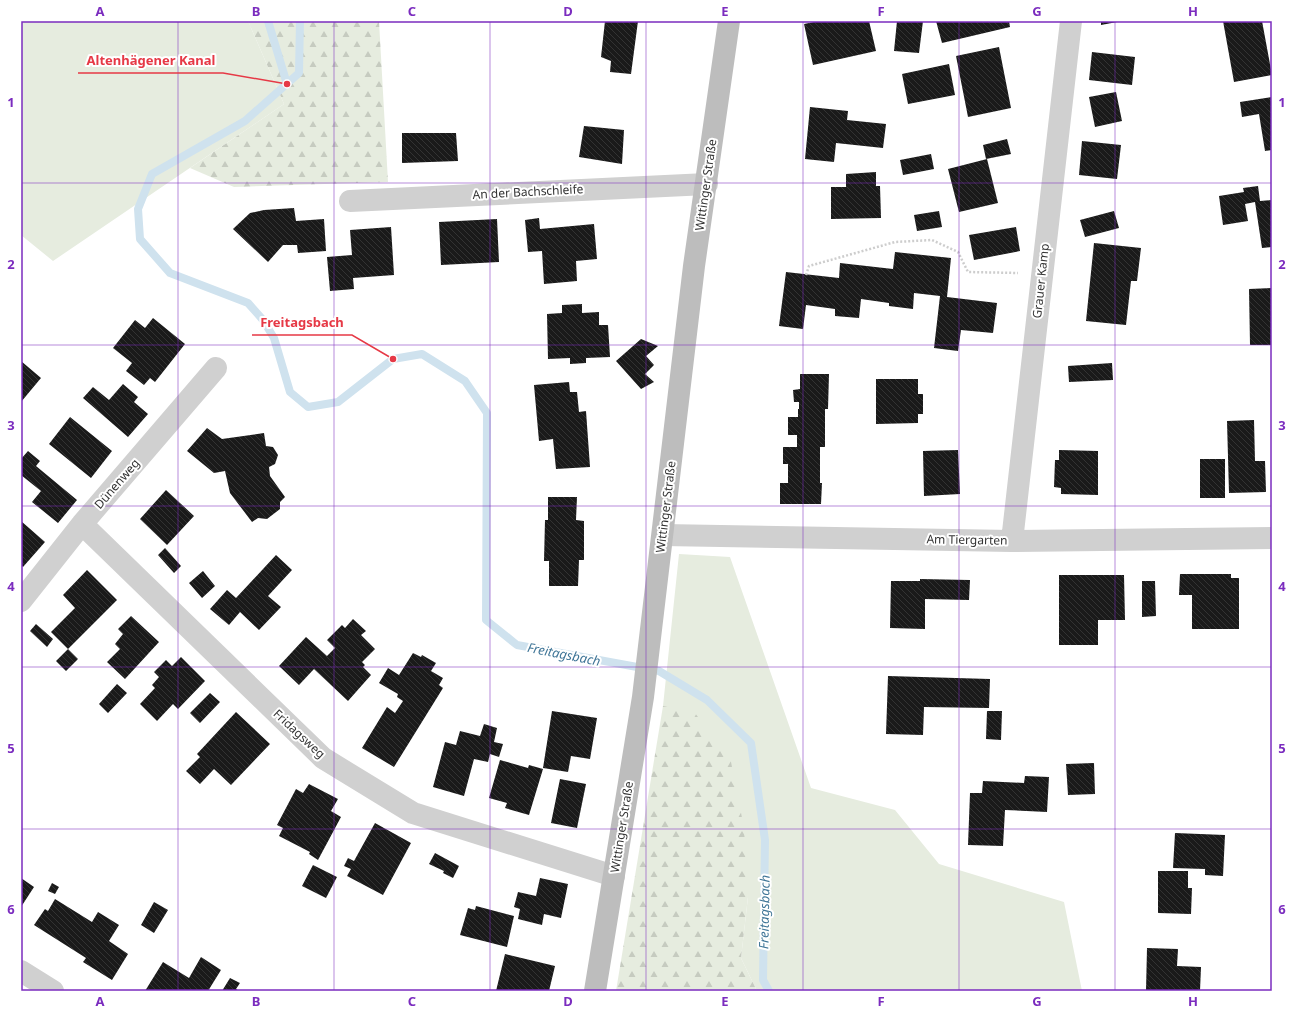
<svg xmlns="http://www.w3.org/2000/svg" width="1293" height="1012" font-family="'Noto Sans',sans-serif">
<defs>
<pattern id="forest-firs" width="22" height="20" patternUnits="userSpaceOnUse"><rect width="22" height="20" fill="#e6ecdf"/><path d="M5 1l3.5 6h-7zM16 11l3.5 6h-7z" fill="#c6cbc0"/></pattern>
<pattern id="building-back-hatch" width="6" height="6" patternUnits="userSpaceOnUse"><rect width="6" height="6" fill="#1a1a1a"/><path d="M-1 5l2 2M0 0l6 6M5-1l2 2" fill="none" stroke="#333"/></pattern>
</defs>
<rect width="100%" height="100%" fill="#fff"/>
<path fill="#e6ecdf" d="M21 21H248L284 104 53 261 21 235Z
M679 554 730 557 811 788 895 810 939 864 1064 902 1082 991H757L741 958 748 897 663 706Z"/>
<path fill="url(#forest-firs)" d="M248 21H379L388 182 234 187 190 168 284 104Z
M663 706 695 713 731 762 744 828 748 897 741 958 757 991H616Z"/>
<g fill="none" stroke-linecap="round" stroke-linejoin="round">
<path stroke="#cfe2ee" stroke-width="8" d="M268 21 287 84
M300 21 299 73 245 121 152 174 138 209 140 239 170 273 248 303 263 320 274 338 290 392 308 407 338 402 393 359 422 354 465 381 487 413 486 620 517 645 659 671 707 700 751 743 765 840 763 980 769 991"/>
</g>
<path fill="url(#building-back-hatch)" d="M605 21H638L631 74 610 72 611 61 601 57Z
M819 21H869L876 51 813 65 804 24Z
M897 21H923L919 53 894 51Z
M936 21H1009L1010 27 942 43Z
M1101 21H1117V22L1101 25Z
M1223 21H1262L1272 75 1234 82Z
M999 47 1011 108 968 117 956 56Z
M1092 52 1135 57 1132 85 1089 80Z
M949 64 955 95 908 104 902 74Z
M1116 92 1122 121 1095 127 1089 97Z
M1272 97V150L1265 151 1259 114 1242 117 1240 102Z
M810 107 848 111 847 120 886 124 883 148 836 143 834 162 805 159Z
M584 126 624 130 622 164 579 157Z
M402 133H456L458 161 402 163Z
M1007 139 1011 154 986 159 983 145Z
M1082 141 1121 145 1117 179 1079 175Z
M931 154 934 169 903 175 900 160Z
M987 159 998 203 959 212 948 169Z
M876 172V186H880L881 218 831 219V187H846V174Z
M1258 186 1260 201 1272 200V247L1262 248 1255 202 1245 204 1248 221 1223 225 1219 196 1244 192 1243 188Z
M294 208 296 221 324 219 326 251 298 253 297 245H283L268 262 233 229 250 213 264 210Z
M939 211 942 227 917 231 914 215Z
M1114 211 1119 228 1085 237 1080 220Z
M539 218 540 229 594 224 597 259 576 261 577 281 544 284 542 251 528 252 525 220Z
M497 219 499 262 441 265 439 222Z
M391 227 394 275 353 278 354 289 330 291 327 257 352 255 350 230Z
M1016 227 1020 251 974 260 969 235Z
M1094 243 1141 248 1137 281H1131L1126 325 1086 321Z
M895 252 951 258 947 297 997 303 993 333 961 330 958 351 934 348 940 296 914 293 913 309 889 306V303L861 299 859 318 835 316V309L806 305 803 329 779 326 786 272 839 278 840 263 893 269Z
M1272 288V345H1250L1249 289Z
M582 304V313L599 312V325H608L610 357 586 358V363L570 364V358L548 359 547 314 562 313V305Z
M153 318 185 344 155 382 150 378 144 385 126 371 132 363 113 348 135 320 145 328Z
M641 339 658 346 646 356 654 365 645 374 654 382 641 389 616 361Z
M21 361 41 378 21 402Z
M1112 363 1113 380 1069 382 1068 366Z
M800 374H829L828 409H825V447H820V483H822L821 504H780V483H788V464H783V447H797V435H788V417H798V409H799V402H794L793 390 800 389Z
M876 379H918V394H923V414H918V423L876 424Z
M569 382 570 392H577L579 412 586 411 590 467 556 469 553 439 539 441 534 385Z
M123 384 138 397 134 402 148 414 128 437 83 398 93 387 109 400Z
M70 417 112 451 91 478 49 444Z
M1254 420 1255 461H1265L1266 492 1229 493 1227 421Z
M207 428 222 439 264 433 266 446 273 447 278 455 275 464 269 467 270 476 285 497 280 502V509L267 519 258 518 252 522 230 493 225 471 214 473 187 451Z
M958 450 960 494 924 496 923 451Z
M1059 450 1098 451V495L1061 494V488L1054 487 1055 460H1059Z
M28 451 40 461 36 466 77 500 58 523 32 502 41 491 21 475V459Z
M1200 459H1225V498H1200Z
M166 490 194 516 167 545 140 519Z
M548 497H577L576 520 584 521V560H579L578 586H549V561H544L545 520H548Z
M21 521 45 542 23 567 21 565Z
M165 548 181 566 174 573 158 555Z
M276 555 292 570 268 596 281 607 259 630 240 612 229 625 210 609 227 590 236 598Z
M87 570 117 600 68 649 51 632 75 608 63 595Z
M203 571 215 586 202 598 189 583Z
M1180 574H1231V578H1239V629H1192V595H1179Z
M1059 575H1124L1125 620H1098V645H1059Z
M920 579 970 580 969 600 925 599V629L890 628 891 581H920Z
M1142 581H1155L1156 616 1142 617Z
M131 616 159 642 125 679 107 662 120 649 115 644 123 634 118 629Z
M353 619 366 631 361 635 375 649 362 662 365 665 363 667 371 675 348 701 314 669 299 685 279 666 306 637 327 656 335 648 327 640 342 625 345 628Z
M36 624 53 639 47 647 30 631Z
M68 649 78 659 66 671 56 661Z
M413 653 421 657 422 655 436 663 431 671 443 678 439 685 443 688 394 767 362 748 387 707 395 713 403 701 397 697 398 694 379 683 388 668 399 675Z
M181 657 205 681 178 709 173 704 157 721 140 704 155 688 152 685 159 677 154 672 166 660 172 666Z
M888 676 990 679 989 708 924 707 923 735 886 734Z
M117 684 127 693 108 713 99 704Z
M210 693 220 702 200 723 190 713Z
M552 711 597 718 590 759 571 756 568 772 543 768Z
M987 711H1002L1001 740 986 739Z
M236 712 270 744 231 785 214 769 200 784 186 771 200 757 197 754Z
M484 724 497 728 494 742 503 744 499 757 490 754 488 762 474 759 464 796 433 787 445 742 456 745 460 731 480 736Z
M500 760 528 768 529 765 543 769 529 815 505 808 507 803 489 798Z
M1094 763 1095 794 1068 795 1066 764Z
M1025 776 1049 777 1047 812 1005 810 1003 846 968 845 970 793H982L983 781 1024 783Z
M560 779 586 784 577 828 551 823Z
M309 784 338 799 331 811 341 817 318 860 309 854 310 852 279 836 283 828 277 825 296 789 303 793Z
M375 823 411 843 383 895 347 876 351 869 344 866 348 858 354 861Z
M1175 833 1225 835 1223 876 1205 875V869L1173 868Z
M435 853 459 866 453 878 443 873 444 871 429 864Z
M313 865 337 877 326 898 302 886Z
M1158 871H1188V888H1192L1191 914 1158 913Z
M21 878 34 887 21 907Z
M540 878 568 884 561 918 544 914 542 925 518 919 520 909 514 907 518 892 536 896Z
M52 883 59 887 55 894 48 891Z
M55 899 92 922 98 912 119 925 109 941 128 954 112 980 83 962 86 958 34 925 45 909 48 911Z
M154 902 168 910 154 933 141 925Z
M476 906 514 916 507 947 460 935 468 908 475 910Z
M1147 948 1178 949 1177 966 1201 967 1200 991H1146Z
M505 954 555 966 549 991H496Z
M201 957 221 970 208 991H145L163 962 189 978Z
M230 978 240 983 236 989 239 991H222Z"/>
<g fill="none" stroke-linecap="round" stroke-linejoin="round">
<path stroke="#cdcdcd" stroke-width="2.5" stroke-dasharray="2 2" stroke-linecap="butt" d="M806 275 809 266 895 242 932 240 958 252 968 272 1018 273"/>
<path stroke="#d0d0d0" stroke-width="22" d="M350 201 707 184
M82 524 323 758 413 813 614 876
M663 535 1012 541 1272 538
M1012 541 1071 21
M21 601 82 524 216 368
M21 971 53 991"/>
<path stroke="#bdbdbd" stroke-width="22" d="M595 991 643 697 694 266 729 21"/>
</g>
<path fill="none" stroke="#7b2cbf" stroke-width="1" stroke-opacity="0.55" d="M178 21V991M334 21V991M490 21V991M646 21V991M803 21V991M959 21V991M1115 21V991M21 183H1272M21 345H1272M21 506H1272M21 667H1272M21 829H1272"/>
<g text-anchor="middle" stroke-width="4" stroke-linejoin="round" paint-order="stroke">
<g font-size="12" fill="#333" stroke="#fff">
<text transform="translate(706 185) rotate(-82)" y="4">Wittinger Straße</text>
<text transform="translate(528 192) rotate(-3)" y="4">An der Bachschleife</text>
<text transform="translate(1041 281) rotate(-84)" y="4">Grauer Kamp</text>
<text transform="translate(117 484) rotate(-49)" y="4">Dünenweg</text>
<text transform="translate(666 507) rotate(-83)" y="4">Wittinger Straße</text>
<text transform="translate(967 540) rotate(1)" y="4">Am Tiergarten</text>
<text transform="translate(299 734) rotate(43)" y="4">Fridagsweg</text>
<text transform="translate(622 827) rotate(-81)" y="4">Wittinger Straße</text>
</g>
<g font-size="13" font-style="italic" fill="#3f7597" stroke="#fff">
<text transform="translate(564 654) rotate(11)" y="5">Freitagsbach</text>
<text transform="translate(764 912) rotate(-89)" y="5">Freitagsbach</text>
</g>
</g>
<path fill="none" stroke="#e63946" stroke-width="1.5" d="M287 84L223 73H78M393 359L352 335H252"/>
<g fill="#e63946" stroke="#fff" stroke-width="1.5">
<circle cx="287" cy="84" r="4"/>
<circle cx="393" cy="359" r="4"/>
</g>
<g font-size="13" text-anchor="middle" font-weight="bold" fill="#e63946" stroke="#fff" stroke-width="4" stroke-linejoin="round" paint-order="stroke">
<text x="151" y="65">Altenhägener Kanal</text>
<text x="302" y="327">Freitagsbach</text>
</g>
<rect width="1293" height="1012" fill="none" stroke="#ffffff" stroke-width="44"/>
<rect x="22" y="22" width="1249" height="968" fill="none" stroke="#7b2cbf" stroke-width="1.5"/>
<g font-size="13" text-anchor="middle" font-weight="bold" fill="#7b2cbf">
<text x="100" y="16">A</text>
<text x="256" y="16">B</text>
<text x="412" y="16">C</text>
<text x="568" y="16">D</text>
<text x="725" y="16">E</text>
<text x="881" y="16">F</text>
<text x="1037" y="16">G</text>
<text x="1193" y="16">H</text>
<text x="11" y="107">1</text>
<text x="1282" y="107">1</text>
<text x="11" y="269">2</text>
<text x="1282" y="269">2</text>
<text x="11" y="430">3</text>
<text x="1282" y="430">3</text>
<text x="11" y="591">4</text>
<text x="1282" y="591">4</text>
<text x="11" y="753">5</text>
<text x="1282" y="753">5</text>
<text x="11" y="914">6</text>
<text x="1282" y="914">6</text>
<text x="100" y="1006">A</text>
<text x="256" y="1006">B</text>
<text x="412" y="1006">C</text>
<text x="568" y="1006">D</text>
<text x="725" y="1006">E</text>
<text x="881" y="1006">F</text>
<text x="1037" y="1006">G</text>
<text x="1193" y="1006">H</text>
</g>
</svg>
